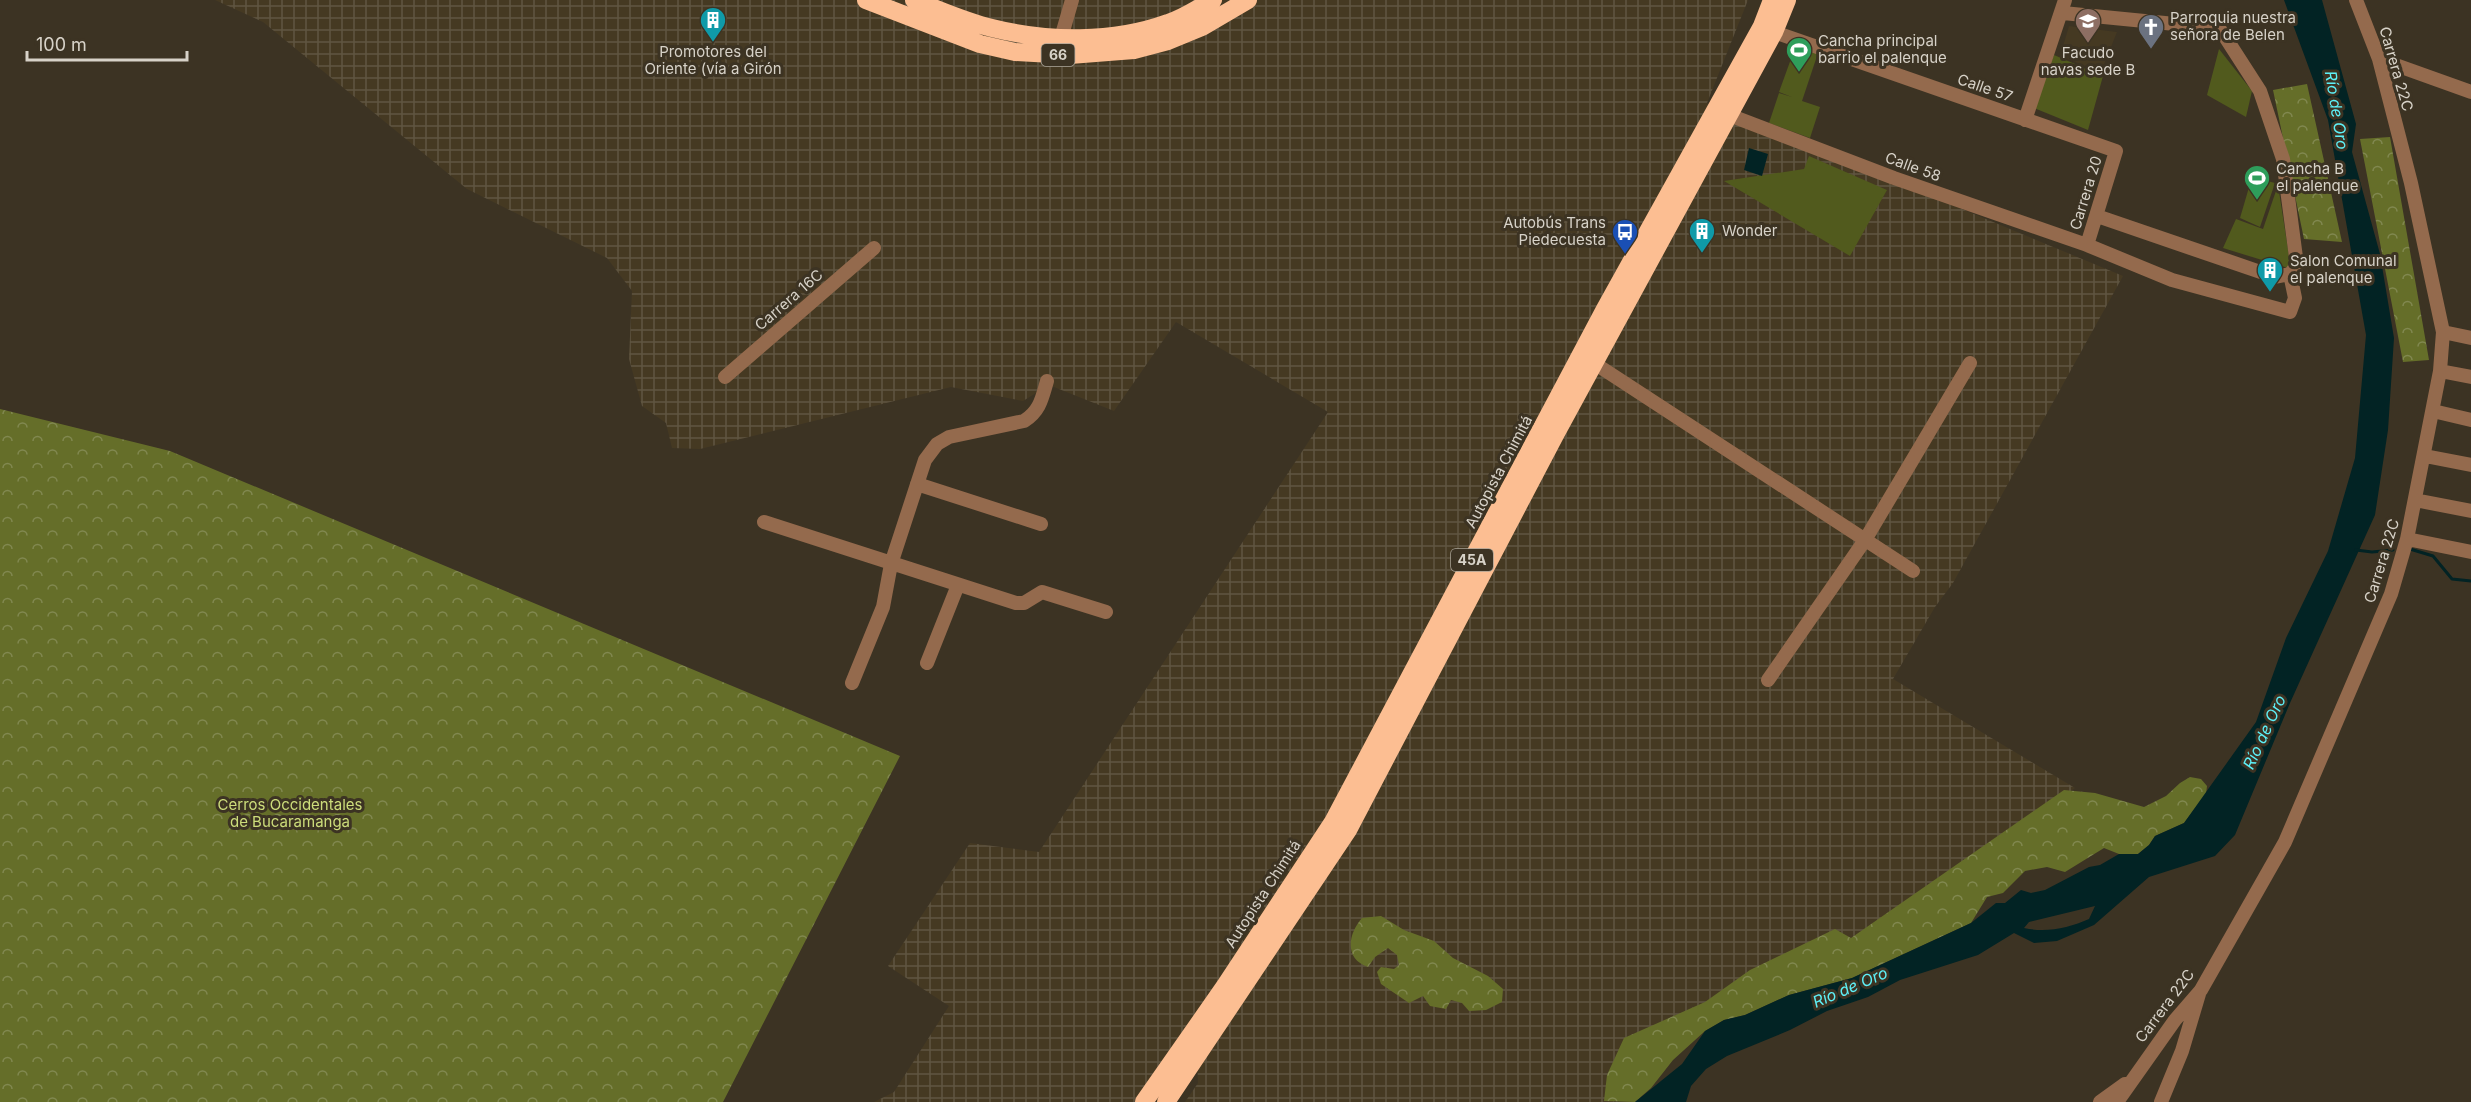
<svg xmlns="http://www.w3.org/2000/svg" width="2471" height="1102" font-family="Inter,sans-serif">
<defs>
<pattern id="industrial-grid" width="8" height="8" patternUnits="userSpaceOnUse" patternTransform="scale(1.5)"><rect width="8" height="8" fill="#453922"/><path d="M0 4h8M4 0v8" fill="none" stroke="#5f5541"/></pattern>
<pattern id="forest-crowns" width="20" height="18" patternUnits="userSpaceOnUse" patternTransform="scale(1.5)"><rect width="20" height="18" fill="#656e29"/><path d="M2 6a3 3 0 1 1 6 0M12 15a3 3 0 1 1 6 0" fill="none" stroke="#818850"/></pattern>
</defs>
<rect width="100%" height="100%" fill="#3c3323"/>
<path fill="#453922" d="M2069 26 2117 32 2101 72 2060 56Z"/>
<path fill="url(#industrial-grid)" d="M215 0H1748L1707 103 2123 276 1953 583 1935 607 1893 679 2075 788 1848 943 1832 933 1613 1102H1185L1198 1083 1197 1058 1145 1102H874L894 1092 949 1006 888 966 970 843 1039 852 1328 412 1176 322 1114 411 1049 385 1023 401 951 387 700 449 672 448 666 423 642 406 629 359 632 291 607 258 467 189 263 22Z"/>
<path fill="#515a1d" d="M1796 45 1818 53 1802 101 1820 107 1810 138 1769 123 1779 93 1792 97 1779 92Z
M2219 49 2252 91 2246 117 2207 95Z
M2054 55 2103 76 2088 130 2034 108Z
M1809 156 1887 190 1850 256 1724 181 1804 169Z
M2252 177 2275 183 2260 227 2240 218Z
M2278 185 2291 269 2223 248 2236 219 2263 229Z"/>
<path fill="url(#forest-crowns)" d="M2307 84 2342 242 2304 239 2273 90Z
M2390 137 2429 360 2403 362 2360 139Z
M0 409 170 451 900 756 723 1102H0Z
M2190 777 2201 779 2207 786 2206 794 2184 823 2155 836 2149 845 2138 854H2119L2104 848 2065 872 2047 867 2025 871 2003 893 1987 897 1971 923 1852 978 1789 995 1745 1015 1724 1020 1705 1031 1673 1060 1651 1088 1635 1102 1604 1101 1607 1075 1624 1038 1705 1002 1750 970 1835 929 1851 938 2064 790 2095 793 2144 807 2166 796 2180 783Z
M1381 916 1404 930 1434 941 1453 958 1488 976 1503 989 1502 1002 1486 1010 1469 1011 1462 1003 1451 1000 1446 1009 1430 1006 1423 996 1409 1003 1381 984 1377 972 1381 967 1394 969 1399 965 1397 955 1388 948 1375 957 1368 967C1344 959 1348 934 1362 918Z"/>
<path fill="#022324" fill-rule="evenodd" d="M2284 0H2322L2356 124 2352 152 2380 254 2394 338 2388 430 2375 515 2290 703 2235 835 2215 856 2149 877 2094 925 2057 941 2034 943 2014 933 1978 955 1900 980 1868 997 1827 1011 1790 1030 1727 1056 1706 1069 1691 1086 1686 1102H1635L1682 1064 1705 1031 1724 1020 1745 1015 1789 995 1852 978 1971 923 1996 903H2005L2021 890 2031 893 2045 890 2089 867 2100 865 2119 854H2138L2149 845 2155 836 2184 823 2256 722 2286 638 2328 551 2355 458 2366 335 2328 120ZM2095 906 2089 919C2069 928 2046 933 2024 928L2029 922Z
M1749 148 1768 154 1762 176 1744 170Z"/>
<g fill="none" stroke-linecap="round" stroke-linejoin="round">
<path stroke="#022324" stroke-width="3" d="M2410 549 2433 556 2452 579 2471 581
M2356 550 2372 552 2393 550"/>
<path stroke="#946a4d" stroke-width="14" d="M2063 13 2175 24 2222 32 2260 91 2283 159 2297 265 2290 274 2275 277 2097 216
M1774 32 2116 151 2087 245
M1061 38 1072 0
M2379 59 2471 92
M1729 115 1894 178 2087 245 2172 280 2290 312 2295 298 2290 274
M2025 120 2065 0
M2443 332 2471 338
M1594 363 1913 571
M2440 371 2471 377
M725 377 874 248
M2433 411 2471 420
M2425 456 2471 465
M917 484 1041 524
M2415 500 2471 511
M764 522 1016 603H1024L1042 592 1106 612
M2407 539 2471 552
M927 663 958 585
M1768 680 1865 540 1970 363
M852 683 883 607 891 564 925 460 937 444 949 437 1024 421C1040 411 1042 398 1047 381
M2100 1102 2125 1084
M2117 1102 2175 1020 2201 990 2285 842 2391 594 2407 539 2440 371 2443 332 2411 183 2379 59 2356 0
M2161 1102 2182 1051 2199 994"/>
<path stroke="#fcbe92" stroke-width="18" d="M866 0 980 44 1015 52 1070 55 1134 50 1168 41 1202 27 1248 0
M914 0C939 10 966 22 992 28 1048 42 1113 43 1168 23 1184 18 1198 8 1213 0
M1144 1102 1225 986 1333 822 1605 309 1762 26 1772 0
M1166 1102 1348 830 1555 435 1774 32 1787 0"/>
</g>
<defs>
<g id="building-pin" transform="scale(1.35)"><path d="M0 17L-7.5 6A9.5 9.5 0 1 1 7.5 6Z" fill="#0f9aa8" stroke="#3c3323"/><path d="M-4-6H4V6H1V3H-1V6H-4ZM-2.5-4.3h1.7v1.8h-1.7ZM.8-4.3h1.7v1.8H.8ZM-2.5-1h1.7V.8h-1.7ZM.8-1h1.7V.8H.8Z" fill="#fff"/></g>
<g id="school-pin" transform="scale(1.35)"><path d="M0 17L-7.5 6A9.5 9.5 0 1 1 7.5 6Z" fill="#8d6e63" stroke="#3c3323"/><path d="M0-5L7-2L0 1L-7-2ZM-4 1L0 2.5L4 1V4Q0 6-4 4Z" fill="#fff"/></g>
<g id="church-pin" transform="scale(1.35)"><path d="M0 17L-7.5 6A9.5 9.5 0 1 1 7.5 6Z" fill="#6b7280" stroke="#3c3323"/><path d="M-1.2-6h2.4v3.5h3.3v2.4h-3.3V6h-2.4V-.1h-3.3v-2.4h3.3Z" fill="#fff"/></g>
<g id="stadium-pin" transform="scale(1.35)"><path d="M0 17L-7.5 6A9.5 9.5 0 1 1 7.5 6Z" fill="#2e9e5b" stroke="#3c3323"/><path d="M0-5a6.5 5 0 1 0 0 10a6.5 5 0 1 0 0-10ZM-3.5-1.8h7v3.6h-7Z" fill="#fff"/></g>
<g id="bus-pin" transform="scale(1.35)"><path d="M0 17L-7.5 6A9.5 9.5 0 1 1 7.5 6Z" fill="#1a4fb4" stroke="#3c3323"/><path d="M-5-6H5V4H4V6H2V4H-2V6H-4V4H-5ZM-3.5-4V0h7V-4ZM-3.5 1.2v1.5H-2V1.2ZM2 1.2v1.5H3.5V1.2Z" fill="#fff"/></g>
</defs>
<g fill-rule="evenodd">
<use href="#building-pin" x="713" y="20"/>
<use href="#school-pin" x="2088" y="21"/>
<use href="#church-pin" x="2151" y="27"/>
<use href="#stadium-pin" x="1799" y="50"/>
<use href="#stadium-pin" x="2257" y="178"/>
<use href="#building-pin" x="1702" y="231"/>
<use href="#bus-pin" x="1625" y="232"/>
<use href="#building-pin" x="2270" y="270"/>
</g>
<g text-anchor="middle" stroke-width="6" stroke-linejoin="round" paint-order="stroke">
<g fill="#3c3323" stroke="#a8a296" stroke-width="1.5">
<rect x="1041.5" y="44" width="33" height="22" rx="4.5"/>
<rect x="1451" y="549" width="42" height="22" rx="4.5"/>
</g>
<g font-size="14" font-weight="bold" fill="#d7d2c8">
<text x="1058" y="60">66</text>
<text x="1472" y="565">45A</text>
</g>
<g font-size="15" fill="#d7d2c8" stroke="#3c3323" text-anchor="start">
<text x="2170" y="23">Parroquia nuestra<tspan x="2170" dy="17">señora de Belen</tspan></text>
<text x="1818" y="46">Cancha principal<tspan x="1818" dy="17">barrio el palenque</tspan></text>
<text x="713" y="57" text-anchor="middle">Promotores del<tspan x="713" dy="17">Oriente (vía a Girón</tspan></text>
<text x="2088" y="58" text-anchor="middle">Facudo<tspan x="2088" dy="17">navas sede B</tspan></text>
<text x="2276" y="174">Cancha B<tspan x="2276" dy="17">el palenque</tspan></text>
<text x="1606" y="228" text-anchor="end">Autobús Trans<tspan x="1606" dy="17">Piedecuesta</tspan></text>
<text x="1722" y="236">Wonder</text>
<text x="2290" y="266">Salon Comunal<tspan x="2290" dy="17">el palenque</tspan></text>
</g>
<g font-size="15" fill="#d7d2c8" stroke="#3c3323">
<text transform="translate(2396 69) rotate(74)" y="5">Carrera 22C</text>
<text transform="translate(1985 88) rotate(19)" y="5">Calle 57</text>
<text transform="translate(1913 167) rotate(20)" y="5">Calle 58</text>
<text transform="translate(2086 193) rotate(-73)" y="5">Carrera 20</text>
<text transform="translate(789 300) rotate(-41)" y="5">Carrera 16C</text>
<text transform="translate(1499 472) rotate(-62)" y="5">Autopista Chimitá</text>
<text transform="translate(2382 561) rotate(-73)" y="5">Carrera 22C</text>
<text transform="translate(1263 894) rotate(-57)" y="5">Autopista Chimitá</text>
<text transform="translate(2165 1006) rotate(-53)" y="5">Carrera 22C</text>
</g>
<g font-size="15" fill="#cddd7b" stroke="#3c3323">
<text x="290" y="810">Cerros Occidentales<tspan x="290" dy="17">de Bucaramanga</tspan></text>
</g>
<g font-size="16" font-style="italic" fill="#5df0f7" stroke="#3c3323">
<text transform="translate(2337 110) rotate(81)" y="6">Río de Oro</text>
<text transform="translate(2264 732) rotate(-65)" y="6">Río de Oro</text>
<text transform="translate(1850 987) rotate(-23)" y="6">Río de Oro</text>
</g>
</g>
<path d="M27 51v9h160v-9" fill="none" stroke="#d7d2c8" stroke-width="3"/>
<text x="36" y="51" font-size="18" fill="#d7d2c8" stroke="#3c3323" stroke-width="4.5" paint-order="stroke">100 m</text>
</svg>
